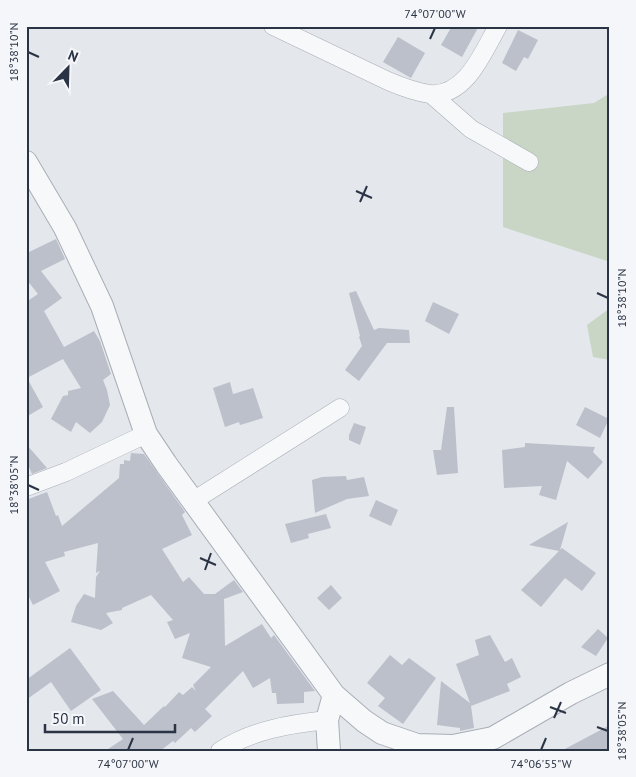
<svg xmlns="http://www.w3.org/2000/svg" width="636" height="777" font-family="'PT Sans',sans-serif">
<rect width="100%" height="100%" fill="#e4e7ec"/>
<path fill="#c9d6c5" d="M610 93V262L503 227V113L594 103Z
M610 308V360L593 357 587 325Z"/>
<path fill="#bbc0ca" d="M452 26H479L462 57 441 45Z
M518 30 538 40 528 59 524 57 516 71 502 63Z
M398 37 425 53 411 78 383 62Z
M56 239 65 259 41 271 62 298 44 311 64 347 94 331 100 341 111 374 103 380 107 390 110 405 102 422 90 433 76 422 71 432 51 419 63 396 68 395V391L81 388 63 359 27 378 43 407 26 417V302L38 294 26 279V252L27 253Z
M356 291 374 330 379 328 409 330 410 343H387L359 381 345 370 362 346 359 337 360 336 349 293Z
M433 302 459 314 449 334 425 321Z
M230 382 233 394 253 388 263 418 240 425 239 422 225 427 213 388Z
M447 407H454L458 473 437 475 433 450H441Z
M585 407 609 419 600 438 576 425Z
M354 423 366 427 360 445 349 440V435Z
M525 443 595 447 593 452 603 462 588 479 567 461 556 500 539 495 542 486 504 488 502 450 525 447Z
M26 444 41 461 47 468 32 474 26 460Z
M131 453 144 454 185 512 182 515 192 535 162 549 183 582 189 577 204 594H215L234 580 243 592 224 599 225 646 262 624 271 638 274 635 315 691 304 692V703L277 704 276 693H272L270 678 253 688 243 671 205 709 212 716 195 732 191 728 175 743 173 741 160 751H105L123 739 92 699 113 691 144 725 164 706 165 707 179 692 183 695 192 687 196 691 193 685 211 667 182 658 190 633 175 639 167 622 173 620 151 595 122 608V610L106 613 113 623 101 630 71 622 76 606 84 594 95 598 96 577 100 571 96 573 98 543 64 552 65 556 45 562 60 591 33 605 26 591V500L47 492 56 516 58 515 62 526 119 478 120 464H124V460L130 461Z
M346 476 347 480 364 477 369 496 347 499 315 513 312 480 322 477Z
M376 500 398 510 391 526 369 516Z
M326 514 331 528 308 534 309 538 291 543 285 524Z
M568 522 560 550 562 548 596 573 582 591 565 578 541 607 521 590 559 551 529 545Z
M331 585 342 598 329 610 317 598Z
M598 629 608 638 596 656 581 647Z
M490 635 505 662 512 658 521 677 507 684 510 691 471 706 474 728 460 731V728L437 725 441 681 470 703 456 664 479 655 475 640Z
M70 648 101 690 71 711 51 682 26 700V680Z
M390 655 402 665 409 658 436 678 403 724 378 706 385 698 367 683Z
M610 725V751H561Z"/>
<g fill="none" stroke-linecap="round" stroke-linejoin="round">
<g stroke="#a9aeb7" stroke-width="19">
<path id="minor" d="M273 26 388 81C402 87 415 92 430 94 466 97 483 52 498 26
M431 94 471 129 529 162
M26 487 66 472 146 434
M193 501 340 408
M220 751C252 730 290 724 327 720"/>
</g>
<g stroke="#a9aeb7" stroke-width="24">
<path id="tertiary" d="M26 162 65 228 102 306 146 434 166 464 334 695 364 721 382 733 417 745 453 746 493 738 571 693 610 674
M329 751 327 720 334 695"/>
</g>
<use href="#minor" stroke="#f7f8fa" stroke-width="18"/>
<use href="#tertiary" stroke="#f7f8fa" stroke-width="22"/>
</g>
<path fill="none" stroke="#2b3445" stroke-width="2" d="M430 39 435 28M28 52 39 57M356 191 372 198M360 202 367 186M597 293 608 298M28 485 39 490M200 558 216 565M205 570 211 553M550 707 566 713M554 718 561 702M597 727 608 731M128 750 133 738M541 750 546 738"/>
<rect width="636" height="777" fill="none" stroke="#f4f6f9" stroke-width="55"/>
<g transform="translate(68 68) rotate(23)" stroke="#f4f6f9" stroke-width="4" paint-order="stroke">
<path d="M0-4L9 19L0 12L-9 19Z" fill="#2b3445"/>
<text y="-8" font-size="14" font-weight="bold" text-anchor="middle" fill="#2b3445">N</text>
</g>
<path d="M45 724v8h130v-8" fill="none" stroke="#2b3445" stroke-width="2.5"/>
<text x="52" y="724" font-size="15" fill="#2b3445" stroke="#f4f6f9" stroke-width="4" paint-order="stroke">50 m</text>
<rect x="28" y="28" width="580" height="722" fill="none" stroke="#2b3445" stroke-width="2"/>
<g font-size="12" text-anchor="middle" fill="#2b3445">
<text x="435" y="18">74°07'00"W</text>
<text transform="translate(14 52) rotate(-90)" y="4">18°38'10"N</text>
<text transform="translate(622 298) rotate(-90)" y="4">18°38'10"N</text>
<text transform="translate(14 485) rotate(-90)" y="4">18°38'05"N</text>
<text transform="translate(622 731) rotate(-90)" y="4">18°38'05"N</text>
<text x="128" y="768">74°07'00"W</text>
<text x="541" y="768">74°06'55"W</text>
</g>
</svg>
